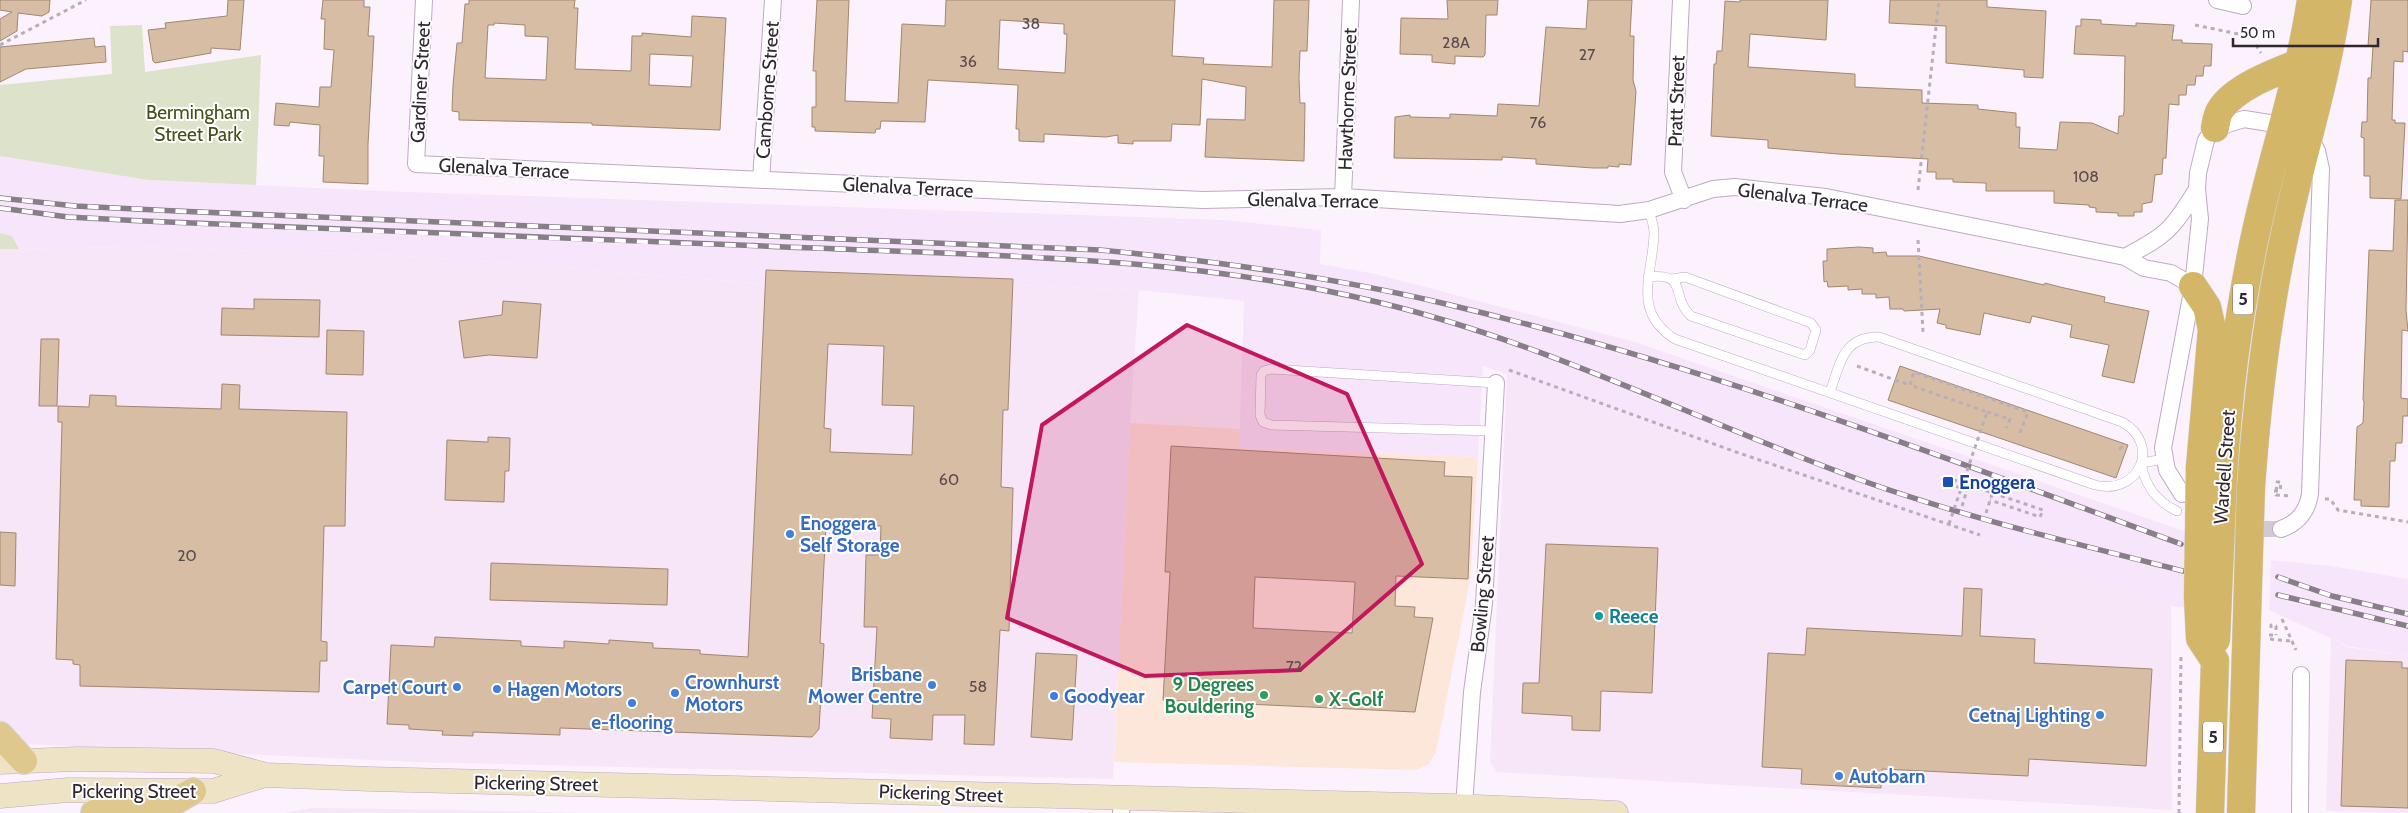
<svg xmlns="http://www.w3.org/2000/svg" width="2408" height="813" font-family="Cabin,sans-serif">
<rect width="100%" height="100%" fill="#fcf2fe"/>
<path fill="#fde7da" d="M1130 423 1240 429 1239 448 1478 457 1470 581 1436 752 1429 764 1416 770 1114 762Z"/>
<path fill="#f7e6f8" d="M137 247 427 257 765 284 766 270 1013 279V285L1139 290 1130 423 1113 779 414 762 24 744 0 723V249Z
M1507 374 1931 523 2027 553 2171 606 2172 810 1497 772 1490 762Z
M2331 638 2347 647 2408 656V813L2326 811Z
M312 808 394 809 592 813H283Z"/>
<path fill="#f7e6fb" d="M0 156 148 180 382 191 1225 220 1321 230 1320 264 1376 274 1635 342 2190 533V608L2171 606 2027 553 1931 523 1483 366 1478 457 1239 448 1244 301 1139 290 1013 285V279L767 270 766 284 427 257 137 247 0 249Z
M2271 560 2331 566 2408 579V656L2347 646 2269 610Z"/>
<path fill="#dde2ca" d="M142 25 145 72 261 55 256 185 148 180 0 156V85L112 74 110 26Z
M0 233 12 236 19 249H0Z"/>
<path fill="#d8bda5" stroke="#a08770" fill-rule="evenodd" d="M0 0H50L49 12 42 16 18 13 17 31 0 41V19L12 12 0 10Z
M228 0H244L240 50 211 48V53L155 63 153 61 148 30 166 28 165 23 227 16Z
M323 0H364V7H370L368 36H374L368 144V184L323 182 324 156H319L320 125 290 122 289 126 274 125 276 103 319 107 320 87H331L334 50 324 49 325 19H321Z
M469 0H575L574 8H578L575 69 631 71 632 36H642V33L691 37 692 16 726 18 720 130 592 125V123L459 120V112L452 111 453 85 457 43H462L465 4H469ZM494 23 525 25V36L548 37 546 80 485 78 488 25H494ZM650 54 693 56 691 87 649 85Z
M817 0H849L845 101 898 103 902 24 945 26 946 0H1175L1172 56 1204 58 1203 64 1272 67 1274 0H1309L1307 51H1300L1299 78 1300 103H1305L1304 161 1205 157 1207 119 1245 120 1246 87 1202 79 1200 125 1172 124 1171 141H1133V144L1118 143V135L1106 137 1044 134V142L1019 141V129H1016L1018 85 928 80 925 122 881 121 880 129H876L875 133 815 131V127H812V107H816V71H813ZM1000 20 1064 24V34H1067L1065 73 998 69Z
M1447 0H1498L1497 15H1486L1485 55 1483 57 1455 56V64L1432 62V55L1400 54 1401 18 1448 19Z
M1588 0H1632L1630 36H1634L1633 80 1636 91 1631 165 1619 164V167L1608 166V168H1593L1536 164V159L1502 157V160L1394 158 1395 117 1410 115V117L1450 118V114L1497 116 1498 104 1539 106 1546 27 1586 29Z
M1740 0H1828L1826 40 1750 34 1748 67 1855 74V87L1922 90V103L1978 105V109L2016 113V127H2020L2019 148 2057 150 2060 122 2092 123 2118 134 2119 116H2123L2124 112 2125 56 2074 54 2076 26H2081V19L2101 20V24L2136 26V23L2174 25 2172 40H2182V43L2212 44 2211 66H2204L2203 76H2196L2195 85H2187L2186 95H2179V105L2169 104 2166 158H2163L2162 174 2155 175 2152 202 2142 204V212H2134V216H2118V213L2096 212V208L2089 207V205L2054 203V191H1986V183L1953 182V179H1936V172H1927L1928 159 1838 154 1768 148V140L1711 136 1714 64H1716L1717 51H1722L1725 1 1740 2Z
M1890 0H1987V7L2046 11 2043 78 2024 77V70L1946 63V26L1889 23Z
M2371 0H2408V52L2403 51V62L2394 61 2392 120H2395V123H2405L2401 199 2370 198V176H2364V138L2361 137 2362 122H2367L2368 78H2371L2373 46H2368Z
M94 38 95 47 105 46 106 62 26 69 0 82V47Z
M2395 200H2408L2406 310 2408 331 2402 330 2401 398 2408 399V416H2403L2402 443H2396L2395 461H2390L2389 507 2361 506V500H2354L2357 427 2363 423 2364 401 2363 400 2369 250 2393 251Z
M1859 247 1873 248V253L1886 252 1887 256H1919L2044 285 2045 283 2060 287 2105 297 2104 302 2149 311 2134 383 2102 376 2109 345 2070 337 2072 325 2032 316 2030 323 1984 313 1980 335 1946 328V325L1937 323 1940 309 1904 311 1903 309H1890L1889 297 1876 298V294H1862V289L1848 290V286L1828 287 1827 281 1824 282 1823 261H1827V249Z
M766 270 1013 279 1008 410H1003L1001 487 1013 488 1009 631 1000 630 994 745 964 744 965 715H933L932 740 890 738 891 719 872 718 877 627H864L866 555H880L881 526 826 524 820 643 824 644 819 729 812 737 560 728V735L473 732V736L442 735 443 731 409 729V725L387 724 391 645 434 647 435 637 521 641V646L564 648V641L609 644V640L653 643V648L700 650V654L748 657ZM828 344 884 346 882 405 914 406 912 455 830 452 831 429 824 428Z
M254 299 320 300 319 337 221 335 222 308 254 309Z
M503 301 541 304 537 358 489 355 464 358 459 321 502 315Z
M327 330 364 331 363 375 326 374Z
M41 339H59L57 406H39Z
M1900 366 2128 445 2116 478 1888 400Z
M222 384 240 385 239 409 347 412 345 526H324L321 641 327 642V661H320L319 692 80 686V665L73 664V660L56 659 62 422H58V406L89 407 90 395 116 396V406L221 409Z
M488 437 510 438 509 471H505L504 502 445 500 447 440 488 442Z
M1171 446 1445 462 1444 476 1472 477 1468 579 1396 576 1395 606 1415 607 1414 617 1433 618 1415 712 1163 700 1170 572H1165ZM1255 577 1355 582 1352 633 1253 628Z
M0 532 16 533 15 586 0 585Z
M1546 544 1658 548 1652 693 1601 691 1600 731 1572 730V716L1522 713 1523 683H1539Z
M491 563 668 569 667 605 490 600Z
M1964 588 1982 589 1980 636 2035 639 2034 663 2152 669 2146 766 2029 759 2028 776 1882 769 1881 788 1801 784 1802 769 1762 767 1768 653 1805 655 1807 628 1962 636Z
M1036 653 1077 655 1072 740 1031 737Z
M2346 660 2402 662V668H2408V808L2341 806Z"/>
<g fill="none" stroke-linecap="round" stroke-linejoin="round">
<path stroke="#d3c9d5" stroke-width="16" stroke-dasharray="16 8" stroke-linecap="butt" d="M2214 517 2260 529H2281"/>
<g stroke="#bea9c4" stroke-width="10">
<path id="service" d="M1649 210C1651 217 1654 226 1654 233 1653 275 1631 311 1675 339L2095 485C2139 496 2162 444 2122 422L1879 337C1843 336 1840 364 1830 392
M1648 277C1689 272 1670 297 1691 316L1805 355 1810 350 1816 330 1811 323 1685 277 1672 279
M1494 431 1271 425 1263 422 1260 415 1261 375 1264 371 1271 369 1496 383
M2141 463C2145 486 2156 501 2177 511
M2141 463 2164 459"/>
</g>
<g stroke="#bea9c4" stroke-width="18">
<path id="minor" d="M424 0 416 164 1203 200 1343 197 1620 214 1649 210 1713 189 1735 187 1826 197 2125 257 2144 268 2171 273 2193 286
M1681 0 1673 172 1684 200
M2217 0 2243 6
M761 180 773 0
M1343 197 1351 0
M2125 257C2167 235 2172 230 2197 189
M2182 494 2167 470 2163 448 2193 286 2200 219 2197 189 2198 173 2206 140 2215 128 2244 119 2282 125 2310 137 2317 151 2321 169 2310 494C2307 512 2298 523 2281 529
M1464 806 1472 692 1484 604 1496 383
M1121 813 1122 798
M2300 813 2301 675"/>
</g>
<g stroke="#bea9c4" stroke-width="25">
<path id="secondary" d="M0 762 77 759 214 761 266 775 370 779 1453 806 1616 813
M0 796 68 790 213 791 265 775"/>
</g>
<g stroke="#d5d4d6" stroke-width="28">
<path id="primary" d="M0 735 24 761
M94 813 160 810 193 791"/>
</g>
<g stroke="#d5d4d6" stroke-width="29">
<path id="trunk" d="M2215 128C2216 122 2217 114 2221 109 2235 87 2276 72 2299 63
M2193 286 2207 307 2212 329 2200 467
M2223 476C2228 395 2238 315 2255 236 2272 157 2299 80 2311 0
M2251 486C2257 404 2266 324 2283 243 2300 161 2326 83 2338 0
M2210 813 2215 661"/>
</g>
<path stroke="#b7aeb9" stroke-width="3" stroke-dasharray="4 4" stroke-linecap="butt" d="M2195 25 2248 36
M0 45 86 0
M2256 45 2261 53
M1918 190 1939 0
M1918 240 1923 332
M1857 366 1895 380
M1509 370 1736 452 1980 535
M1987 412 2010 419 2006 428
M2020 433 2028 412
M2119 449 2125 445
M2274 491H2280L2281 482H2277L2276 495 2292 496
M2325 499H2330L2338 510 2408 522
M1962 506 1967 490 1943 482 1945 477 1963 483
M1986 513 1995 485
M2282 619 2296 650
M2271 628V625L2276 626V635
M2270 639 2290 641
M2179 813 2181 654"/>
<use href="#service" stroke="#fff" stroke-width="9"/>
<use href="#minor" stroke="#fff" stroke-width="16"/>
<use href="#secondary" stroke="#efe3c6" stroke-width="24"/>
<use href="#primary" stroke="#dfc88e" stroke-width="26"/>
<use href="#trunk" stroke="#d4b668" stroke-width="28"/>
<g stroke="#887e8a" stroke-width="5.5">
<path id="rail" d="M0 198 75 206 176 211 1100 250C1216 261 1332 277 1446 304 1697 363 1939 455 2181 544
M0 208 68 217 143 221C366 231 590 240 814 248 1002 256 1193 257 1377 302 1549 343 1704 424 1869 483 1971 519 2078 544 2183 571
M2278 577 2332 596 2408 614
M2278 595 2408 626"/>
</g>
<use href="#rail" stroke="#fff" stroke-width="4" stroke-dasharray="11" stroke-linecap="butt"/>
<g stroke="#d5d4d6" stroke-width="29" stroke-linecap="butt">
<path id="trunk-bridge" d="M2200 467 2198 597 2200 638 2215 661
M2216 640 2223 476
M2241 813 2251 486"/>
</g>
<path stroke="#b7aeb9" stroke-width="3" stroke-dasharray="4 4" stroke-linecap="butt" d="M1895 380 1910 385
M1963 483 2043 510 2040 517 1990 500
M1949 524 1987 412 1910 385 1914 372 2028 412
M2269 635H2276"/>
<use href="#trunk-bridge" stroke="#d4b668" stroke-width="28"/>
</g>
<path fill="#c2185b" fill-opacity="0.2" stroke="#c2185b" stroke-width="4" stroke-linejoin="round" d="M1187 325 1347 394 1422 564 1300 670 1145 676 1007 618 1042 425Z"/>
<rect fill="#1a4fb4" stroke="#fff" stroke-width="2" x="1942" y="476" width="12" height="12" rx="2.5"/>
<g fill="#3f7fe0" stroke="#fff" stroke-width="2">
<circle cx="790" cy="534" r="5"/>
<circle cx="932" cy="685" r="5"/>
<circle cx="457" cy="687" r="5"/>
<circle cx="497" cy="689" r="5"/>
<circle cx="675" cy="693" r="5"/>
<circle cx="1054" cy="696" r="5"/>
<circle cx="632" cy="703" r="5"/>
<circle cx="2100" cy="715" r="5"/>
<circle cx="1839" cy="776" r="5"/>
</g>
<circle fill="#0f9aa8" stroke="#fff" stroke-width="2" cx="1599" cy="616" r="5"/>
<g fill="#2e9e5b" stroke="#fff" stroke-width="2">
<circle cx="1264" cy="695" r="5"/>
<circle cx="1319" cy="699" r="5"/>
</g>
<g text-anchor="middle" stroke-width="4" stroke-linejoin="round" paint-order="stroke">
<g font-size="16" fill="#594c4e">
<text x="1031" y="29">38</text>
<text x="1456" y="48">28A</text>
<text x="1587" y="60">27</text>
<text x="968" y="67">36</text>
<text x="1538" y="128">76</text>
<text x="2086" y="182">108</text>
<text x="949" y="485">60</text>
<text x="187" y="561">20</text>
<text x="1294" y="672">72</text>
<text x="978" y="692">58</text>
</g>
<g fill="#fff" stroke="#6d676f" stroke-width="1">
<rect x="2233" y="283.5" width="20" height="31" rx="4"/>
<rect x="2203" y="721.5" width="20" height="31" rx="4"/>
</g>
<g font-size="18" font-weight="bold" fill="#2f2631">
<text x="2243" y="305">5</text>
<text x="2213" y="743">5</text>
</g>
<g font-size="19" fill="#2f2631" stroke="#fff">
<text transform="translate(420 82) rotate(-87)" y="7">Gardiner Street</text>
<text transform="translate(767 90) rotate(-86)" y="7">Camborne Street</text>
<text transform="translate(1347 99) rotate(-88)" y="7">Hawthorne Street</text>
<text transform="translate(1676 101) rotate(-88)" y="7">Pratt Street</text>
<text transform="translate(504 168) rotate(3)" y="7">Glenalva Terrace</text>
<text transform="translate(908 187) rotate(3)" y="7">Glenalva Terrace</text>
<text transform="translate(1803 197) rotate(7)" y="7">Glenalva Terrace</text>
<text transform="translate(1313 200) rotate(1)" y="7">Glenalva Terrace</text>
<text transform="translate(2224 467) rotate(-86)" y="7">Wardell Street</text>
<text transform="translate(1482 594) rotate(-85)" y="7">Bowling Street</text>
<text transform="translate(536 783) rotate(1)" y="7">Pickering Street</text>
<text x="134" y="798">Pickering Street</text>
<text transform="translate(941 793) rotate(2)" y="7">Pickering Street</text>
</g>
<g font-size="19" fill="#464f17" stroke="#fff">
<text x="198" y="119">Bermingham<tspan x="198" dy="22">Street Park</tspan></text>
</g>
<g font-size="19" font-weight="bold" fill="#164399" stroke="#fff" text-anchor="start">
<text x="1959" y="489">Enoggera</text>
</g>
<g font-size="19" font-weight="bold" fill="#366cbe" stroke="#fff" text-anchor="start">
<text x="800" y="530">Enoggera<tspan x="800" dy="22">Self Storage</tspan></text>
<text x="922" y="681" text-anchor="end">Brisbane<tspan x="922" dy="22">Mower Centre</tspan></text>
<text x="685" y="689">Crownhurst<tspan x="685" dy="22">Motors</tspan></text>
<text x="447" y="694" text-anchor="end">Carpet Court</text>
<text x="507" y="696">Hagen Motors</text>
<text x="1064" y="703">Goodyear</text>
<text x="2090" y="722" text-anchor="end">Cetnaj Lighting</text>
<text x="632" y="729" text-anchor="middle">e-flooring</text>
<text x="1849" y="783">Autobarn</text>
</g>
<g font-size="19" font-weight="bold" fill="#0d838f" stroke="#fff" text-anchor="start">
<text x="1609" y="623">Reece</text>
</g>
<g font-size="19" font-weight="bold" fill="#27864d" stroke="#fff" text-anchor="end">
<text x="1254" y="691">9 Degrees<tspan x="1254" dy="22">Bouldering</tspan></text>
<text x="1329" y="706" text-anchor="start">X-Golf</text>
</g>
</g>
<path d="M2233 38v8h145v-8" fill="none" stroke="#2f2631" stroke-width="2.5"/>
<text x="2240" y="38" font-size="15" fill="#2f2631" stroke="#ffffff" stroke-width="4" paint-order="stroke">50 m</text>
</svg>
